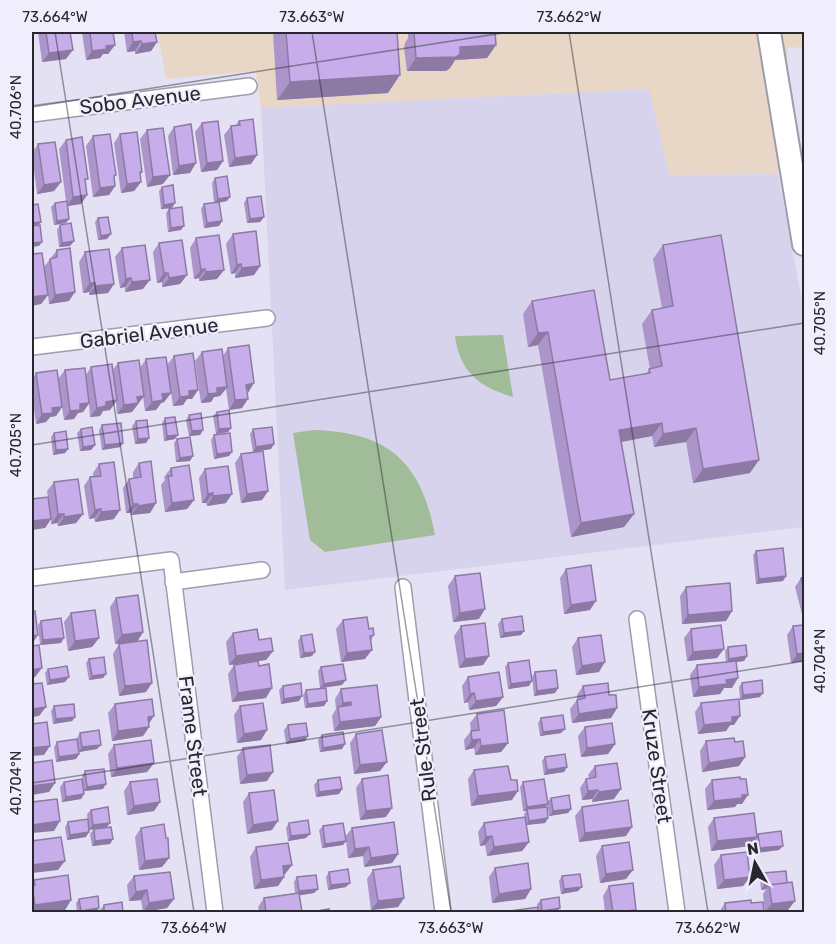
<svg xmlns="http://www.w3.org/2000/svg" width="836" height="944" font-family="Rubik,sans-serif">
<rect width="100%" height="100%" fill="#e3e1f3"/>
<path fill="#e8d6c6" d="M157 32H804V48L788 47 778 174 669 175 648 89 261 108 256 71 166 79Z"/>
<path fill="#d7d3ed" d="M649 89 669 175 778 174 804 311V527L285 590 261 108Z"/>
<path fill="#a0bc98" d="M503 335 513 397C480 387 460 373 455 336Z
M313 430C388 432 421 461 435 535L325 552 310 540 293 433Z"/>
<g fill="none" stroke-linecap="round" stroke-linejoin="round">
<g stroke="#9e9cad" stroke-width="18">
<path id="minor" d="M32 114 249 86
M32 347 267 318
M32 578 171 560 215 912
M173 582 262 570
M403 587 443 912
M637 619 677 912"/>
</g>
<g stroke="#9e9cad" stroke-width="26">
<path id="secondary" d="M769 32 804 244"/>
</g>
<use href="#minor" stroke="#fff" stroke-width="15"/>
<use href="#secondary" stroke="#fff" stroke-width="22"/>
</g>
<path fill="#ac95ca" d="M38 32H70L66 59 42 62Z
M82 32H113L115 45 108 54H103L100 58 86 60Z
M124 32H155L157 42 151 51 135 54V51L127 52Z
M273 32H397L388 93 277 100Z
M408 32H495L496 45 487 58 455 60 450 68 446 71H407L404 48 405 43 408 38Z
M239 121 257 155 251 164 229 167 224 135 231 126 236 125Z
M202 123 223 161 217 170 201 172 195 132Z
M174 127 190 173 173 175 168 136Z
M147 130 163 184 147 187 140 139Z
M120 134 142 172 140 175 141 182 134 191 121 193 114 143Z
M93 136 114 178 115 186 109 195 93 197 86 146Z
M66 140 85 182 87 195 81 204 67 206 66 223 54 225 51 207 55 203 66 201 59 149Z
M38 144 61 182 54 191 37 194 32 153Z
M215 178 227 201 219 203 222 221 219 226 204 228 201 209 204 204 214 203 212 183Z
M162 187 172 208 161 209 159 191Z
M247 198 264 217 260 222 247 223 244 203Z
M169 209 181 230 168 232 166 213Z
M98 218 107 239 98 240 95 222Z
M60 225 74 241 70 246 59 247 57 230Z
M233 234 260 266 254 275 235 278V273L231 274 226 244Z
M196 238 217 279 199 281V278L194 279 190 248Z
M159 243 187 275 180 284 162 287V282L157 283 153 252Z
M663 245 750 473 693 483 686 442 654 447 652 436 621 442 634 514 624 527 571 537 538 345 528 347 523 314 532 301 610 380 646 374 650 369 642 324 652 310 662 308 653 259Z
M122 248 143 289 125 292V287L120 288 115 257Z
M57 250 69 301 49 304 48 295 41 304 44 267Z
M85 252 114 284 108 293 89 295V292L83 293 79 262Z
M228 348 247 393 242 408 229 410 226 389 220 396 214 397 211 402 201 403 195 361 202 352 223 356Z
M174 356 198 390 192 399H187L183 405 173 406 167 365Z
M146 359 171 393 164 402 161 403 156 410 145 411 143 397 132 412 117 414 116 402 110 410 103 411 100 416 90 417 89 404 83 412 78 413 74 419 64 420 62 407 56 416 50 417 46 422 36 424 32 394V380L36 373 58 379 65 370 86 375 91 367 112 371 118 363 140 368Z
M217 412 231 428 228 432 216 434 213 416Z
M189 415 203 430 200 435 189 436 186 420Z
M165 418 175 439 164 441 162 423Z
M136 421 149 438 146 443 135 444 132 426Z
M102 425 123 443 120 447 102 450 99 430Z
M81 429 95 445 91 450 80 451 77 433Z
M253 429 274 444 271 449 253 452 250 434Z
M54 433 68 449 65 453 53 455 51 437Z
M214 435 229 456 214 459 211 440Z
M177 439 190 461 176 462 174 443Z
M241 454 268 491 262 500 241 503 235 463Z
M139 463 156 503 150 513 131 515V513H126L123 488 129 479 133 478V472Z
M99 464 114 519 95 522 94 518 89 519 84 486 90 477H93V473Z
M171 468 194 500 187 509 165 512 161 485 165 480 164 477Z
M205 469 226 503 207 506 206 503H202L199 478Z
M54 482 83 514 76 523 58 526 57 523 51 524V519L45 528 48 497 47 491Z
M756 551 786 576 783 581 756 584 753 555Z
M566 569 590 610 564 614 560 578Z
M455 576 479 619 453 622 448 586Z
M804 577V622L795 587 801 578Z
M686 587 732 611 726 621 682 624 680 596Z
M116 598 143 632 137 642 115 644 110 607Z
M71 613 99 638 92 647 68 651 64 622Z
M502 619 524 631 521 635 500 638 498 624Z
M343 620 374 635 371 641 365 659 341 662 336 629Z
M41 621 61 643 40 645 38 625Z
M461 626 489 656 483 665 459 668 454 636Z
M793 626 804 661 791 663 787 635Z
M691 629 717 658 687 661 684 638Z
M233 633 259 640 273 651 266 660 229 665 226 642Z
M301 636 312 656 300 658 298 641Z
M578 638 599 672 576 675 572 647Z
M119 644 146 692 119 696 113 654Z
M728 647 747 656 744 661 737 662 732 688H724L720 694 693 697 690 675 697 665 726 662 725 651Z
M89 659 106 674 103 678 89 680 86 663Z
M508 663 529 686 508 689 505 667Z
M234 665 266 698 232 702 228 674Z
M321 667 342 685 320 688 318 671Z
M48 669 65 682 47 685 45 673Z
M535 672 558 688 555 693 534 696 532 677Z
M468 677 503 697 496 706 469 710 468 702 464 703 462 686Z
M742 683 760 697 740 700 739 687Z
M283 686 302 696 299 701 281 704 279 690Z
M583 686 609 695 617 708 611 718 572 723 570 709 577 700V695Z
M341 689 381 717 375 726 334 731 332 716 336 709 335 699Z
M306 690 327 701 324 706 305 708 303 695Z
M701 703 734 725H730L726 731 698 734 695 712Z
M115 704 149 724V727L143 736 112 741 108 713Z
M54 706 75 717 72 721 53 724 51 711Z
M240 706 267 730 261 740 237 743 234 715Z
M477 714 508 743 501 752 475 755 474 748 465 750 464 740 471 731 470 723Z
M541 718 561 733 540 736 538 723Z
M288 725 308 736 305 741 286 744 284 730Z
M585 727 615 744 608 754 581 757 578 736Z
M80 733 97 749 79 752 77 738Z
M356 734 380 771 354 774 350 743Z
M322 735 342 749 320 752 318 740Z
M706 741 735 742 745 757 739 766 702 772 700 751Z
M57 742 79 754 76 759 56 762 54 747Z
M114 745 154 763 147 772 111 777 108 754Z
M243 748 267 781 240 784 237 757Z
M545 757 567 767 564 772 544 775 542 761Z
M595 766 614 799 592 802V799L582 800 580 788 586 779 589 778 588 775Z
M474 770 512 800 471 806 468 779Z
M85 771 103 789 84 791 82 776Z
M362 779 386 817 360 820 356 788Z
M318 780 342 789 339 794 316 797 314 785Z
M712 780 742 804H737L735 807 707 810 705 789Z
M64 782 84 794 81 799 62 802 60 787Z
M130 782 160 802 154 811 127 815 124 791Z
M523 782 548 804 545 807 548 818 545 823 526 825 529 842 522 851 487 856 485 845 480 846 478 832 484 823 525 817 524 814 526 811H523L520 787Z
M249 793 272 830 247 834 243 802Z
M551 798 571 809 568 813 549 816 547 802Z
M582 807 626 836 579 842 575 816Z
M91 810 107 827 89 830 87 814Z
M714 818 757 836 758 834 779 850 757 853 755 839 750 846 711 851 708 827Z
M68 822 86 837 67 840 65 827Z
M289 823 306 838 288 841 286 828Z
M323 826 345 837 352 828 398 854 392 863 364 867 363 856 348 858 346 841 343 845 322 848 319 830Z
M141 828 169 858 162 867 139 870 135 837Z
M94 829 113 839 110 844 92 846 90 834Z
M602 846 626 879 600 883 596 856Z
M256 847 292 865 285 874H284V877L278 886 254 889 250 857Z
M721 855 750 877 743 886 717 889 714 865Z
M495 868 531 889 525 899 492 903 489 877Z
M373 870 404 898 398 907 371 910 367 879Z
M329 872 346 887 328 890 326 877Z
M763 873 787 883 788 910 765 912 763 894 766 889 761 890 760 878Z
M134 876 174 899 167 908 143 912 141 900 129 901 127 885Z
M562 876 578 891 561 894 559 881Z
M297 877 318 889 314 893 300 895 301 912H259L258 907 264 898 295 893 294 882Z
M34 880 71 900 65 910 32 912V884Z
M609 886 636 910 635 912H605L603 896Z
M79 899 96 912H77L76 903Z
M541 900 557 912H538L537 904Z
M725 903H751L764 912H719Z
M104 905 123 912H101L100 910Z"/>
<path fill="#8c79a4" d="M141 41 135 51 127 52 133 42Z
M157 42 151 51 135 54 142 44Z
M115 45 108 54H103L100 58 86 60 92 51 106 46Z
M496 45 487 58 455 60 450 68 446 71H407L416 58 460 47Z
M73 50 66 59 42 62 49 53Z
M400 75 388 93 277 100 290 82Z
M257 155 251 164 229 167 235 158Z
M223 161 217 170 201 172 207 163Z
M196 163 190 173 173 175 179 166Z
M170 175 163 184 147 187 153 177Z
M61 182 54 191 37 194 44 185Z
M141 182 134 191 121 193 127 184Z
M115 186 109 195 93 197 100 188Z
M87 195 81 204 67 206 73 197Z
M230 197 227 201 214 203 218 199Z
M175 203 172 208 161 209 164 205Z
M264 217 260 222 247 223 250 219Z
M69 219 66 223 54 225 57 221Z
M222 221 219 226 204 228 207 223Z
M41 222 37 227H32V223Z
M184 226 181 230 168 232 171 228Z
M111 234 107 239 98 240 101 236Z
M74 241 70 246 59 247 62 243Z
M42 242 39 246 32 247V243Z
M241 264 235 273 231 274 237 265Z
M260 266 254 275 235 278 242 268Z
M205 269 199 278 194 279 201 270Z
M224 270 217 279 199 281 206 272Z
M164 273H168L162 282 157 283Z
M187 275 180 284 162 287 169 278Z
M131 278 125 287 120 288 126 279Z
M150 280 143 289 125 292 132 282Z
M90 283H95L89 292 83 293Z
M114 284 108 293 89 295 95 286Z
M75 292 69 301 49 304 55 295Z
M48 295 41 304 32 306V297Z
M548 332 538 345 528 347 538 333Z
M254 383 248 393 246 385Z
M227 387 220 396 214 397 211 402 201 403 208 394 217 388Z
M198 390 192 399H187L183 405 173 406 180 397 189 391Z
M171 393 164 402 161 403 156 410 145 411 152 402 162 394Z
M144 396 132 412 117 414 124 405 137 397Z
M248 399 242 408 229 410 235 400Z
M117 400 110 410 103 411 100 416 90 417 97 408 106 402Z
M89 403 83 412 78 413 74 419 64 420 70 411 80 404Z
M62 407 56 416 50 417 46 422 36 424 42 414 52 408Z
M662 423 652 436 610 444 619 430Z
M231 428 228 432 216 434 219 429Z
M696 428 686 442 654 447 663 434Z
M203 430 200 435 189 436 192 431Z
M178 435 175 439 164 441 167 436Z
M149 438 146 443 135 444 138 439Z
M123 443 120 447 102 450 105 445Z
M274 444 271 449 253 452 256 447Z
M95 445 91 450 80 451 83 447Z
M68 449 65 453 53 455 56 450Z
M232 452 229 456 214 459 217 454Z
M193 456 190 461 176 462 180 458Z
M759 460 750 473 693 483 703 469Z
M268 491 262 500 241 503 247 494Z
M213 493 206 503H202L208 494Z
M232 494 226 503 207 506 213 496Z
M194 500 187 509 165 512 172 503Z
M156 503 150 513 131 515 138 506Z
M133 504H138L131 513H126Z
M101 509 94 518 89 519 95 510Z
M120 510 114 519 95 522 101 512Z
M58 514H64L57 523 51 524Z
M83 514 76 523 58 526 64 517Z
M634 514 624 527 571 537 581 523Z
M51 519 45 528 32 530V521Z
M786 576 783 581 756 584 759 579Z
M596 601 590 610 564 614 571 605Z
M485 609 479 619 453 622 460 613Z
M732 611 726 621 682 624 688 615Z
M524 631 521 635 500 638 504 633Z
M143 632 137 642 115 644 122 635Z
M38 635 32 644V636Z
M64 638 61 643 40 645 43 640Z
M99 638 92 647 68 651 75 641Z
M724 649 717 658 687 661 693 652Z
M372 650 365 659 341 662 347 653Z
M273 651 266 660 229 665 236 656Z
M315 652 312 656 300 658 304 653Z
M804 653V661L791 663 797 654Z
M489 656 483 665 459 668 465 659Z
M747 656 744 661 726 663 729 659Z
M605 662 599 672 576 675 582 666Z
M42 668 35 677 32 678V670Z
M106 674 103 678 89 680 92 676Z
M69 677 65 682 47 685 50 680Z
M738 678 732 688H724L720 694 693 697 699 687 726 680Z
M346 680 342 685 320 688 324 684Z
M532 681 529 686 508 689 511 684Z
M152 683 146 692 119 696 125 686Z
M272 688 266 698 232 702 238 693Z
M558 688 555 693 534 696 537 691Z
M474 693 468 702 464 703 470 694Z
M763 693 760 697 740 700 743 695Z
M302 696 299 701 281 704 284 699Z
M503 697 496 706 469 710 476 701Z
M327 701 324 706 305 708 308 704Z
M351 702 344 711 338 709 343 703Z
M46 707 39 716 32 717V709Z
M617 708 611 718 572 723 579 714Z
M154 716 148 725V717Z
M740 716 734 725H730L726 731 698 734 704 725 732 717Z
M75 717 72 721 53 724 56 719Z
M381 717 375 726 334 731 340 722Z
M149 727 143 736 112 741 118 731Z
M565 729 561 733 540 736 543 732Z
M267 730 261 740 237 743 244 734Z
M308 736 305 741 286 744 290 739Z
M480 739 474 748 465 750 472 740Z
M508 743 501 752 475 755 481 746Z
M345 744 342 749 320 752 323 748Z
M615 744 608 754 581 757 587 748Z
M101 745 97 749 79 752 82 747Z
M50 746 44 755 32 756V748Z
M79 754 76 759 56 762 59 757Z
M745 757 739 766 702 772 709 763Z
M387 762 380 771 354 774 360 765Z
M154 763 147 772 111 777 117 768Z
M567 767 564 772 544 775 547 770Z
M273 772 267 781 240 784 247 775Z
M55 783 49 792 32 795V786Z
M106 784 103 789 84 791 87 787Z
M342 789 339 794 316 797 319 792Z
M621 789 614 799 592 802 599 792Z
M598 790 592 799 582 800 588 791Z
M518 791 512 800 471 806 478 796Z
M84 794 81 799 62 802 66 797Z
M742 795H748L742 804H737L735 807 707 810 714 801Z
M160 802 154 811 127 815 134 806Z
M548 804 544 808 527 809 526 811H523L527 807Z
M392 808 386 817 360 820 366 811Z
M571 809 568 813 549 816 553 811Z
M548 818 545 823 526 825 529 821Z
M60 821 54 831 32 833V825Z
M278 821 272 830 247 834 253 825Z
M110 823 107 827 89 830 93 825Z
M632 827 626 836 579 842 585 833Z
M89 832 86 837 67 840 70 835Z
M310 834 306 838 288 841 291 836Z
M492 836 485 845 480 846 486 837Z
M757 837 750 846 711 851 717 841Z
M113 839 110 844 92 846 95 841Z
M346 841 343 845 322 848 325 844Z
M529 842 522 851 487 856 494 847Z
M783 846 779 850 757 853 760 848Z
M369 847 363 856 348 858 355 849Z
M398 854 392 863 364 867 371 858Z
M169 858 162 867 139 870 145 861Z
M65 861 58 870 32 873V865Z
M292 865 285 874 276 875 283 866Z
M633 870 626 879 600 883 606 874Z
M284 877 278 886 254 889 261 880Z
M750 877 743 886 717 889 724 880Z
M350 883 346 887 328 890 331 885Z
M765 885H769L766 889 761 890Z
M582 887 578 891 561 894 564 889Z
M318 889 314 893 296 896 299 891Z
M531 889 525 899 492 903 499 894Z
M147 890 141 900 129 901 136 892Z
M404 898 398 907 371 910 378 901Z
M174 899 167 908 143 912 149 903Z
M71 900 65 910 42 912H32V910L35 905Z
M795 901 788 910 765 912 772 904Z
M99 908 96 912H79L81 911Z
M560 908 557 912H541L542 911Z
M636 910 635 912H618Z"/>
<path fill="#c8adeb" stroke="#8c79a4" stroke-width="1.5" d="M46 32H70L73 50 49 53Z
M90 32H113L115 45 106 46 107 49 92 51Z
M132 32H155L157 42 142 44 141 41 133 42Z
M286 32H397L400 75 290 82Z
M414 32H495L496 45 460 47V54L456 57 416 58Z
M253 119 257 155 235 158 231 126 240 125 239 121Z
M218 121 223 161 207 163 202 123Z
M191 124 196 163 179 166 174 127Z
M163 128 170 175 153 177 147 130Z
M137 132 142 172H140L141 182 127 184 120 134Z
M110 134 116 175 114 176 115 186 100 188 93 136Z
M82 137 88 179H85L87 195 73 197 66 140Z
M55 142 61 182 44 185 38 144Z
M227 176 230 197 218 199 215 178Z
M173 185 175 203 164 205 162 187Z
M261 196 264 217 250 219 247 198Z
M67 201 69 219 57 221 55 203Z
M219 202 222 221 207 223 204 204Z
M38 204 41 222 32 223V205Z
M182 207 184 226 171 228 169 209Z
M108 217 111 234 101 236 98 218Z
M71 223 74 241 62 243 60 225Z
M40 225 42 242 32 243V226Z
M256 231 260 266 242 268 241 264 237 265 233 234Z
M219 235 224 270 206 272 205 269 201 270 196 238Z
M721 235 759 460 703 469 696 428 663 434 662 423 619 430 634 514 581 523 548 332 538 333 532 301 594 290 610 380 650 373 649 369 662 366 652 310 673 306 663 245Z
M182 240 187 275 169 278 168 273H164L159 243Z
M145 245 150 280 132 282 131 278 126 279 122 248Z
M70 248 75 292 55 295 50 259 57 257V250Z
M109 249 114 284 95 286V283H90L85 252Z
M42 253 48 295 32 297V254Z
M249 345 254 383 246 385 248 399 235 400 228 348Z
M222 349 227 387 217 388V393L208 394 202 352Z
M193 353 198 390 189 391V396L180 397 174 356Z
M166 357 171 393 162 394 163 400 152 402 146 359Z
M139 360 144 396 137 397 138 403 124 405 118 363Z
M112 364 117 400 106 402V406L97 408 91 367Z
M85 368 89 403 80 404V410L70 411 65 370Z
M57 370 62 407 52 408 53 413 42 414 36 373Z
M229 410 231 428 219 429 217 412Z
M201 413 203 430 192 431 189 415Z
M175 417 178 435 167 436 165 418Z
M147 420 149 438 138 439 136 421Z
M121 423 123 443 105 445 102 425Z
M92 427 95 445 83 447 81 429Z
M272 427 274 444 256 447 253 429Z
M66 431 68 449 56 450 54 433Z
M230 433 232 452 217 454 214 435Z
M190 437 193 456 180 458 177 439Z
M263 451 268 491 247 494 241 454Z
M151 461 156 503 138 506V504H133L129 479 141 477 139 463Z
M114 462 120 510 101 512V509L95 510 90 477 101 476 99 464Z
M189 465 194 500 172 503 168 476H172L171 468Z
M228 466 232 494 213 496V493L208 494 205 469Z
M78 479 83 514 64 517V514H58L54 482Z
M48 497 51 519 32 521V499Z
M783 548 786 576 759 579 756 551Z
M591 565 596 601 571 605 566 569Z
M480 573 485 609 460 613 455 576Z
M804 577V590L801 578Z
M730 583 732 611 688 615 686 587Z
M138 595 143 632 122 635 116 598Z
M95 610 99 638 75 641 71 613Z
M35 611 38 635 32 636V612Z
M522 616 524 631 504 633 502 619Z
M367 617 369 629 373 628 374 635 370 636 372 650 347 653 343 620Z
M61 618 64 638 43 640 41 621Z
M485 623 489 656 465 659 461 626Z
M721 625 724 649 693 652 691 629Z
M804 625V653L797 654 793 626Z
M257 629 259 640 271 638 273 651 236 656 233 633Z
M312 634 315 652 304 653 301 636Z
M601 635 605 662 582 666 578 638Z
M147 640 152 683 125 686 119 644Z
M39 645 42 668 32 670V646Z
M746 645 747 656 729 659 728 647Z
M104 657 106 674 92 676 89 659Z
M529 660 532 681 511 684 508 663Z
M258 661 259 666 269 664 272 688 238 693 234 665Z
M736 661 738 678 726 680 727 684 699 687 697 665Z
M343 664 346 680 324 684 321 667Z
M67 666 69 677 50 680 48 669Z
M556 670 558 688 537 691 535 672Z
M499 672 503 697 476 701 474 693 470 694 468 677Z
M762 680 763 693 743 695 742 683Z
M42 683 46 707 32 709V684Z
M301 683 302 696 284 699 283 686Z
M608 683 609 695H616L617 708 579 714 577 700 585 698 583 686Z
M377 685 381 717 340 722 338 707 351 705V702L343 703 341 689Z
M326 688 327 701 308 704 306 690Z
M152 699 154 716 148 717 149 727 118 731 115 704Z
M739 699 740 716 732 717V722L704 725 701 703Z
M263 703 267 730 244 734 240 706Z
M74 704 75 717 56 719 54 706Z
M504 710 508 743 481 746 480 739 472 740 471 731 479 730 477 714Z
M563 715 565 729 543 732 541 718Z
M47 722 50 746 32 748V724Z
M306 723 308 736 290 739 288 725Z
M612 723 615 744 587 748 585 727Z
M99 730 101 745 82 747 80 733Z
M382 730 387 762 360 765 356 734Z
M343 732 345 744 323 748 322 735Z
M734 738 735 742 743 741 745 757 709 763 706 741Z
M77 739 79 754 59 757 57 742Z
M151 740 154 763 117 768 114 745Z
M270 745 273 772 247 775 243 748Z
M565 754 567 767 547 770 545 757Z
M52 760 55 783 32 786V763Z
M617 763 621 789 599 792 598 790 588 791 586 779 596 777 595 766Z
M508 766 511 780H517L518 791 478 796 474 770Z
M104 769 106 784 87 787 85 771Z
M388 775 392 808 366 811 362 779Z
M340 777 342 789 319 792 318 780Z
M740 777V779H746L748 795H742V798L714 801 712 780Z
M82 779 84 794 66 797 64 782Z
M157 779 160 802 134 806 130 782Z
M544 779 548 804 527 807 523 782Z
M274 790 278 821 253 825 249 793Z
M569 795 571 809 553 811 551 798Z
M57 799 60 821 32 825V802Z
M628 800 632 827 585 833 582 807Z
M108 807 110 823 93 825 91 810Z
M547 807 548 818 529 821 527 809Z
M754 813 757 837 717 841 714 818Z
M525 817 529 842 494 847 492 836 486 837 484 823Z
M88 819 89 832 70 835 68 822Z
M308 820 310 834 291 836 289 823Z
M394 822 398 854 371 858 369 847 355 849 352 828Z
M343 823 346 841 325 844 323 826Z
M164 824 166 838H168L169 858 145 861 141 828Z
M111 827 113 839 95 841 94 829Z
M781 831 783 846 760 848 758 834Z
M61 837 65 861 32 865V841Z
M629 842 633 870 606 874 602 846Z
M288 843 292 865 283 866 284 877 261 880 256 847Z
M747 852 750 877 724 880 721 855Z
M528 863 531 889 499 894 495 868Z
M400 866 404 898 378 901 373 870Z
M348 869 350 883 331 885 329 872Z
M786 871 787 883 765 885 763 873Z
M170 872 174 899 149 903 147 890 136 892 134 876Z
M580 874 582 887 564 889 562 876Z
M68 875 71 900 35 905 32 886 35 885 34 880Z
M316 875 318 889 299 891 297 877Z
M792 882 795 901 772 904 769 885Z
M633 883 636 910 613 912 609 886Z
M299 893 302 912H266L264 898Z
M98 896 99 908 81 911 79 899Z
M559 897 560 908 542 911 541 900Z
M751 900V903L763 902 764 912H726L725 903Z
M122 902 123 912H104V905Z
M538 907V912H502Z
M329 909V912H311Z"/>
<path fill="none" stroke="#28272e" stroke-width="1.5" stroke-opacity="0.45" d="M55 32 194 912M312 32 451 912M569 32 708 912M32 107 509 32M32 445 804 323M32 783 804 661"/>
<g text-anchor="middle" stroke-width="4.5" stroke-linejoin="round" paint-order="stroke">
<g font-size="20" fill="#28272e" stroke="#f0eefd">
<text transform="translate(140 100) rotate(-7)" y="7">Sobo Avenue</text>
<text transform="translate(149 333) rotate(-7)" y="7">Gabriel Avenue</text>
<text transform="translate(193 736) rotate(83)" y="7">Frame Street</text>
<text transform="translate(423 750) rotate(-97)" y="7">Rule Street</text>
<text transform="translate(657 766) rotate(82)" y="7">Kruze Street</text>
</g>
</g>
<rect width="836" height="944" fill="none" stroke="#f0eefd" stroke-width="66"/>
<g transform="translate(755 863) rotate(351)" stroke="#f0eefd" stroke-width="4.5" paint-order="stroke">
<path d="M0-4.5L10 22L0 15L-10 22Z" fill="#28272e"/>
<text y="-9" font-size="16" font-weight="bold" text-anchor="middle" fill="#28272e">N</text>
</g>
<rect x="33" y="33" width="770" height="878" fill="none" stroke="#28272e" stroke-width="2"/>
<g font-size="15" text-anchor="middle" fill="#28272e">
<text x="55" y="22">73.664°W</text>
<text x="312" y="22">73.663°W</text>
<text x="569" y="22">73.662°W</text>
<text transform="translate(16 107) rotate(-90)" y="5">40.706°N</text>
<text transform="translate(820 323) rotate(-90)" y="5">40.705°N</text>
<text transform="translate(16 445) rotate(-90)" y="5">40.705°N</text>
<text transform="translate(820 661) rotate(-90)" y="5">40.704°N</text>
<text transform="translate(16 783) rotate(-90)" y="5">40.704°N</text>
<text x="194" y="933">73.664°W</text>
<text x="451" y="933">73.663°W</text>
<text x="708" y="933">73.662°W</text>
</g>
</svg>
